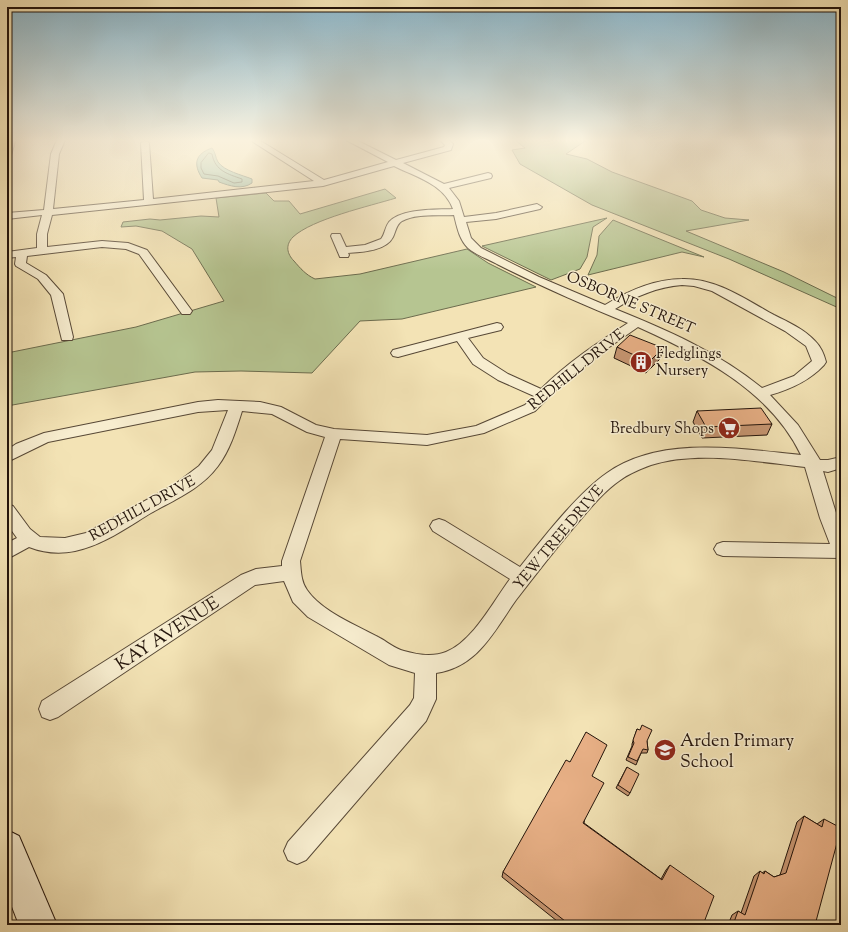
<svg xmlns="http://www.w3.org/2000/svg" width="848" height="932" font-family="'Sorts Mill Goudy',serif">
<rect width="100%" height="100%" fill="#f3e3b5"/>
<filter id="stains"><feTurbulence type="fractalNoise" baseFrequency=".005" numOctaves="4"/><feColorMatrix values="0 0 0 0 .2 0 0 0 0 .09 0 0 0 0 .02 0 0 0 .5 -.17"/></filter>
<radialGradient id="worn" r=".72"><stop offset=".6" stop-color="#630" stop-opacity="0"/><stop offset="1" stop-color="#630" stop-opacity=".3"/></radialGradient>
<path fill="#b6c591" stroke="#6c6c4e" d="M515 140H591L585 141 566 154 587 159 612 172 692 201 701 210 725 218 749 220 686 231 784 272 841 300V309L729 259 592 205 520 164 512 150 525 148Z
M385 189 396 198C370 206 312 219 293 237 285 245 287 254 294 261 300 268 306 275 315 279L360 274 467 249 488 263 536 287 402 319 360 321 312 373 241 371 195 372 7 406V353L136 327 224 301 192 249 162 231 136 226 121 227 123 222 150 219 160 220 201 216 219 217 216 198 266 193 274 201H289L300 214Z
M607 218 593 227 587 257 580 269 551 280 482 246Z
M613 220 704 257 682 252 588 275 597 255 599 236Z"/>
<path fill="#9dbfa8" stroke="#6c7b69" d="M212 148C216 153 215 157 218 162 224 171 242 175 252 179V183C242 190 230 186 219 182L218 180 202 178C193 164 195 154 212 148Z"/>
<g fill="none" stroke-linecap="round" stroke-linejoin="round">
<path stroke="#606a5a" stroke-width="1" d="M209 153 212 154C215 171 228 174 242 179V182L234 183 218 176 204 174 201 168V163Z"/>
<g stroke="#574836" stroke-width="2">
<path id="minor" d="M57 140H65L59 154 53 209 144 200 141 143 145 141 149 143 153 199 314 181 250 140H259L324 180 388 162 346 140H356L396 160 444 147 445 145 440 140H449L453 144 451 150 403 163 444 184 488 173 491 174 492 176 491 178 449 188 459 201 464 217 496 213 537 204 542 207 540 209 496 219 466 222 471 238 481 248 539 277 605 305C628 291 655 279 682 279 716 278 745 299 774 315 788 322 804 329 815 341 821 347 824 354 826 362L824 365C809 381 791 389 770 395L798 425 820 460H828L841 457V468L828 472 823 471 841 529V558L723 556 717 554 714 549 717 544 723 542 830 544 820 518 805 467C757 462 698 450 651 465 640 469 628 474 619 481 602 493 588 511 574 527 554 551 535 575 516 600 494 631 478 667 436 673V699L426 721 306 860 297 864 288 860 284 851 288 842 410 705 414 698 415 673 389 665 308 617 293 602 284 581 255 585 58 717 50 720 42 717 39 709 42 701 241 575 256 569 282 566V561L325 437 307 432 272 414 242 411C236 430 230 450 218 466 201 489 174 500 151 513 126 528 103 545 75 551 60 554 44 553 29 547L7 559V543L17 538 7 524V504L13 506 30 529 40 537 65 538 86 533 174 485 199 466 212 450 228 410 198 412 48 442 7 462V450L16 444 44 433 198 402 218 400 260 402 281 407 316 425 334 429 427 435 476 426 525 405 534 396 498 380 473 364 457 341 398 357 393 356 391 353 393 350 497 323 501 324 503 327 501 330 468 338 483 358 508 374 541 389C567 363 597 343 628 323 584 305 540 286 497 264 488 259 476 255 468 248 459 239 457 227 454 215 438 216 417 213 402 221 396 225 396 231 393 237 386 251 362 252 348 253L349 255 348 257H340L331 236 332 234H340L346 247 365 245 381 239C385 234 385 227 389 222 402 208 435 210 453 209 444 184 416 177 394 166L323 186 52 215 47 234V247L102 241 128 243 147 250 192 311 190 314H182L139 254 126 249 102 247 27 256 26 263 46 275 63 294 73 337 72 340H62L51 295 38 279 16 266 15 264 16 257 7 258V252L37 248V234L42 215 7 219V213L44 210 51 154ZM682 285 694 286 712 291 785 331 806 346 812 361 794 376 762 388C718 352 667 330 615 309 636 296 657 287 682 285ZM638 327C700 355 770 390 801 455 740 449 661 435 607 473 577 494 544 537 520 567L445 521 439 519 433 521 430 526 433 531 510 579C493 602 473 641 446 652 434 657 417 655 404 651 395 649 386 641 378 637 356 625 321 611 307 590 301 582 301 571 300 561L340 439 427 445 484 433 535 411 565 381 605 350Z"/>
</g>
<g stroke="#23140b" stroke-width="2">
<path id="secondary" d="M7 830 19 836 57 925H19L7 894Z"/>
</g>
<use href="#minor" fill="#f7edcf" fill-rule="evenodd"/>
<use href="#secondary" fill="#f7edcf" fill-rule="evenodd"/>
</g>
<path fill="#c79672" stroke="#23140b" d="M617 347 663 348 660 359 646 373 614 358Z
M697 411 772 424 767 435 702 438 693 422Z
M637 729 639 730 647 741 648 750 647 753H641L636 765 626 760 632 746V744Z
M570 762 592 776 584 823 661 879 666 870 670 865 703 925H562L502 877 503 872Z
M627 767 630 793 628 796 616 788Z
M804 816 817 824 824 819 815 925H728L732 915 738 911 741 913 754 876 760 871 762 873 765 871 774 877 780 875 797 822Z"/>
<path fill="#a27a5d" stroke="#23140b" d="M10 140H16L8 167H7V153Z
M663 348 660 359 646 373 649 362Z"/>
<path fill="#e7af85" stroke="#23140b" d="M7 140H10L7 153Z
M630 335 663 348 649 362 617 347Z
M761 408 772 424 706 427 697 411Z
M642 725 652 730 647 741 648 750 643 749 637 761 628 757 634 743 633 740 637 729 640 730Z
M586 732 607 745 592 776 604 783 583 823 662 880 670 865 714 896 703 925H570L503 872 566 760 570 762Z
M627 767 639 774 630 793 618 785Z
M804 816 822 827 824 819 841 828 815 925H733L738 911 745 915 760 871 764 874 765 871 774 877 786 873Z"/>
<linearGradient id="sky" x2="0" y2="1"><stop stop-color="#8ab8ce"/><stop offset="0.52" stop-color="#faf2de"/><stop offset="1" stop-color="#faf2de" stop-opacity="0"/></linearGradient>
<rect width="848" height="270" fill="url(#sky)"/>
<defs>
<g id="building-disc" transform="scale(1.15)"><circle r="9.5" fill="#8f2418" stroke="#f7edcf"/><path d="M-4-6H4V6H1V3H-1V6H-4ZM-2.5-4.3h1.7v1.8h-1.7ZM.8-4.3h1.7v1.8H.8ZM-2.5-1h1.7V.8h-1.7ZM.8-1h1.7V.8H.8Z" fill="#fff"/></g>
<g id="supermarket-disc" transform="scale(1.15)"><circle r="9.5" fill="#8f2418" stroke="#f7edcf"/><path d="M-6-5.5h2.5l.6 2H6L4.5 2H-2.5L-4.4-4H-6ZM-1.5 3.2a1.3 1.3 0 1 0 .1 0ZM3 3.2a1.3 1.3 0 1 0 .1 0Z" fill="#fff"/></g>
<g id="school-disc" transform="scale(1.15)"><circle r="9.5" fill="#8f2418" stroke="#f7edcf"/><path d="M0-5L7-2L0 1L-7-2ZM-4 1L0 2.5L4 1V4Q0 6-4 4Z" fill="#fff"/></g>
</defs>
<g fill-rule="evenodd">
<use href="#building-disc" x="641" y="362"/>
<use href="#supermarket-disc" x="729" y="428"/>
<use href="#school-disc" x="665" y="750"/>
</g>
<g text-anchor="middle" stroke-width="3" stroke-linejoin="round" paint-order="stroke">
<g font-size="15" fill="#23140b" stroke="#f7edcf">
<text transform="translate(631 302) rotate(23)" y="5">OSBORNE STREET</text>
<text transform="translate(576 369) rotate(-39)" y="5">REDHILL DRIVE</text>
<text transform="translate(142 508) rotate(-29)" y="5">REDHILL DRIVE</text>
<text transform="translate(558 537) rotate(-50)" y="5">YEW TREE DRIVE</text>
</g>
<g font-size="15" fill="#23140b" stroke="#f7edcf" text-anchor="start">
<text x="656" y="358">Fledglings<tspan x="656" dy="17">Nursery</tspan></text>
<text x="714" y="433" text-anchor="end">Bredbury Shops</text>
</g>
<g font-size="18" fill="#23140b" stroke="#f7edcf">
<text transform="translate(167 633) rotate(-33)" y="6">KAY AVENUE</text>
</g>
<g font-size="18" fill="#23140b" stroke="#f7edcf" text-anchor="start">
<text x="680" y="746">Arden Primary<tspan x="680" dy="21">School</tspan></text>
</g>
</g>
<rect width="848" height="932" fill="none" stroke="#f3e3b5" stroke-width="24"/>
<rect x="8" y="8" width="832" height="916" fill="none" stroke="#23140b" stroke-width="2"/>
<rect x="12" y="12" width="824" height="908" fill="none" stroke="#23140b"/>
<rect width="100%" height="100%" filter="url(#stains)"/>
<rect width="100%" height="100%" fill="url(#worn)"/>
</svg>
